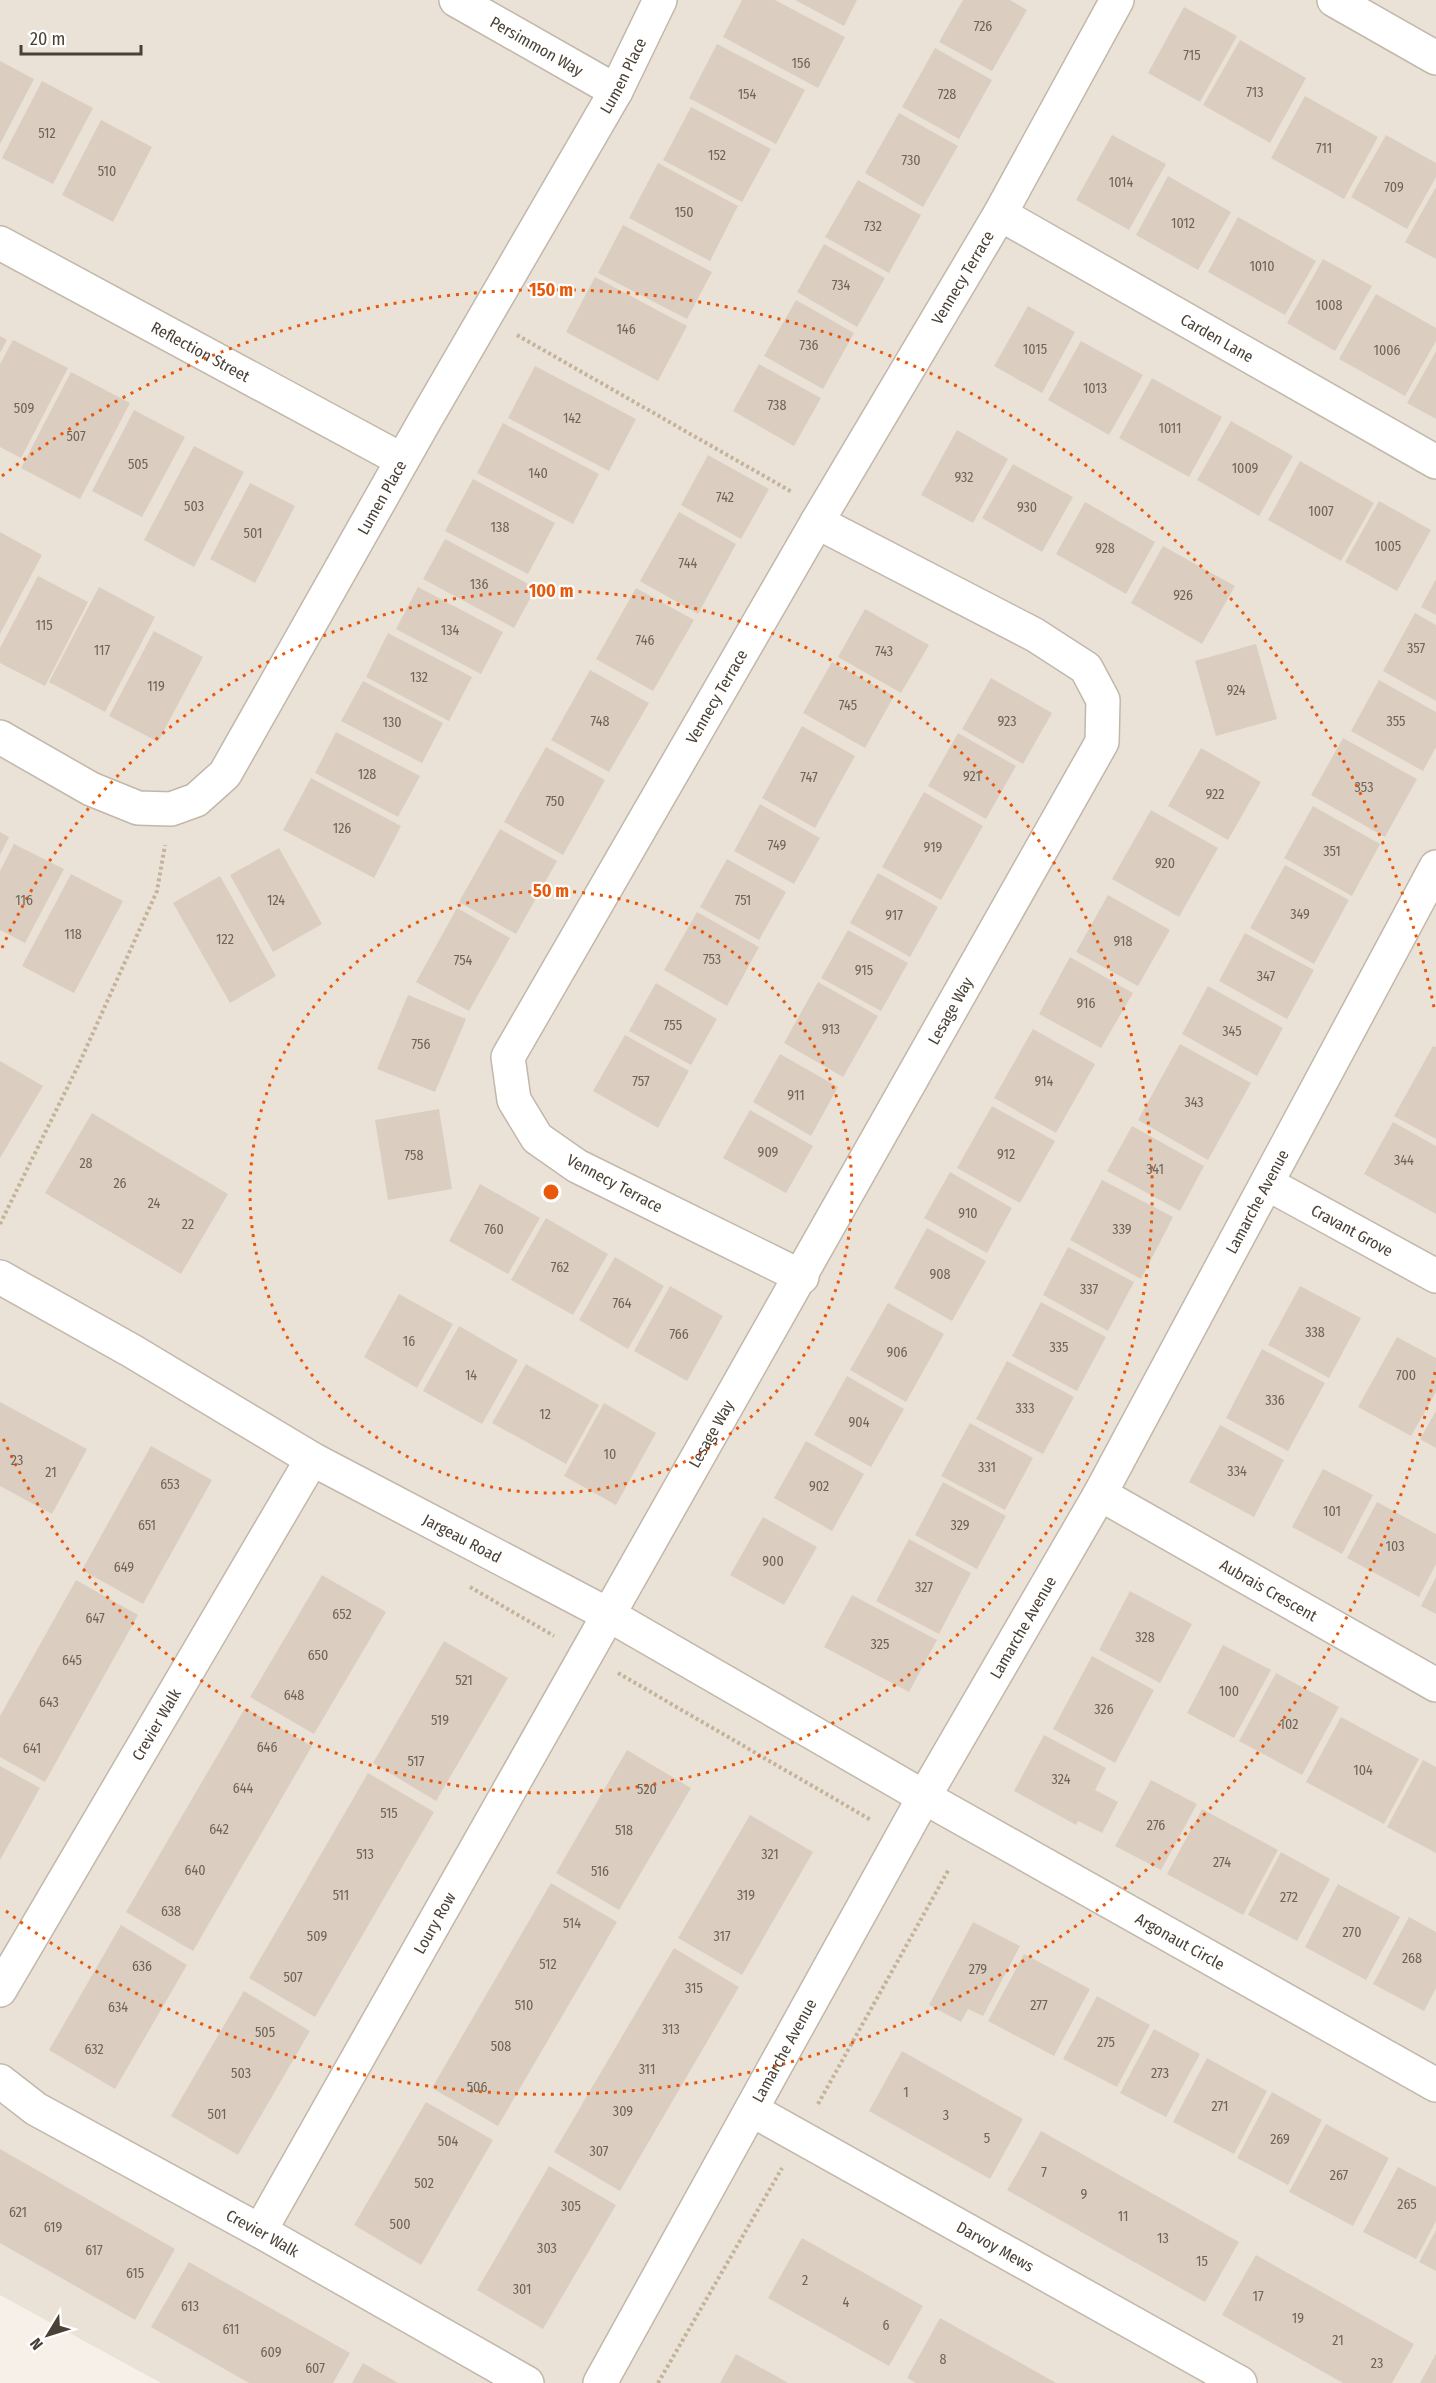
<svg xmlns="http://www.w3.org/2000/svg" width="1436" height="2383" font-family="'Fira Sans Condensed',sans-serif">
<rect width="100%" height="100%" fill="#f6f0e9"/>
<path fill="#eae2d6" d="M0 0H1436V2383H161L0 2295Z"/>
<path fill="#dbcec0" d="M742 0H775L845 37 818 88 723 37Z
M795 0H857L844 26Z
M963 0H1010L1027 10 992 71 939 42Z
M1184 7 1237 36 1200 102 1148 73Z
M1240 40 1306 78 1270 143 1203 105Z
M717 44 805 90 776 144 689 98Z
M935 48 992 80 959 139 902 107Z
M0 61 34 79 0 144Z
M42 81 93 108 53 184 2 158Z
M1305 96 1378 137 1344 199 1271 158Z
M691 107 771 149 742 202 663 160Z
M899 113 958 146 923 207 865 173Z
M101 120 152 147 113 222 62 195Z
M1112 135 1166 164 1129 230 1076 200Z
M1386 135 1436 163V177L1407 229 1351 197Z
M658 163 738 206 710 261 629 218Z
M1168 176 1231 212 1198 270 1136 235Z
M858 180 921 215 889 273 825 237Z
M1436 187V259L1405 242Z
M1238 217 1316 261 1285 315 1208 272Z
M623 225 712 272 687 319 598 273Z
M824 244 885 278 857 327 797 292Z
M1323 259 1372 286 1335 351 1287 323Z
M595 277 687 326 658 381 566 332Z
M1376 294 1436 328V341L1405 396 1339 359Z
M796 300 854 333 823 389 764 356Z
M1028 306 1075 332 1042 393 994 366Z
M0 336 7 340 0 353Z
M13 340 68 368 21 458 0 447V364Z
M1081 341 1143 375 1109 435 1048 400Z
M1436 351V419L1407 403Z
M759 364 821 398 794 446 733 411Z
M535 366 636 419 609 471 508 418Z
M71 372 130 403 80 499 21 468Z
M1152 378 1222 417 1189 477 1119 438Z
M134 410 185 437 142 517 92 491Z
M1231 421 1293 456 1259 516 1197 480Z
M503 423 599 474 573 524 477 473Z
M957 430 1008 459 973 523 921 495Z
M194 446 244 472 194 567 144 540Z
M708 455 769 489 741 539 681 505Z
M1300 461 1374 503 1341 561 1268 520Z
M1013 464 1073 497 1042 552 982 518Z
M473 479 555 523 528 574 445 531Z
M250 483 295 506 255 583 210 559Z
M1379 501 1431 530 1397 591 1345 562Z
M1085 502 1155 542 1126 594 1056 554Z
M679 512 736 544 698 614 640 581Z
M0 532 42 555 0 634Z
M445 539 536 588 514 628 423 579Z
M1163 546 1235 586 1202 644 1131 603Z
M38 576 88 602 45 686 0 663V648Z
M1436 579V615L1421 607Z
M99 587 155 617 105 712 49 682Z
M418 587 503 632 481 674 396 629Z
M636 588 694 620 653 691 596 659Z
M865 609 929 645 901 693 838 657Z
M1415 613 1436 625V701L1383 671Z
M154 631 203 657 158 742 109 716Z
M388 633 472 677 449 721 366 677Z
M1256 644 1277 719 1216 736 1195 661Z
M832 662 894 696 865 748 803 713Z
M590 670 649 703 609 772 551 740Z
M991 678 1052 713 1023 764 962 729Z
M1379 680 1436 712V747L1423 771 1351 731Z
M363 681 443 723 422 763 341 721Z
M802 726 855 756 815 828 762 798Z
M336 732 420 776 398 817 315 773Z
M958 733 1016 766 986 819 928 786Z
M1343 738 1417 779 1385 837 1311 795Z
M546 747 605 780 563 855 504 822Z
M1201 748 1261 782 1228 840 1168 806Z
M311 778 401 826 374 878 283 830Z
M924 792 983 826 941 900 882 867Z
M760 804 820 838 794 884 734 851Z
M1313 806 1380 844 1352 896 1284 858Z
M1151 810 1218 848 1179 917 1112 879Z
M500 829 557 861 516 934 459 902Z
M0 832 9 837 0 855Z
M14 844 64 869 25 943 0 930V871Z
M279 848 322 924 273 952 230 875Z
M727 859 786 892 759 940 700 907Z
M1285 865 1349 900 1314 964 1250 928Z
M878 873 938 907 910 957 850 923Z
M71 874 123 901 74 993 22 966Z
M220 876 276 976 230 1003 173 903Z
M1108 895 1170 930 1138 986 1076 952Z
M457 908 510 938 469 1011 416 982Z
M697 912 759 947 727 1006 664 970Z
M848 930 908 963 881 1011 821 978Z
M1245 933 1314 970 1287 1019 1219 981Z
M1070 957 1133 993 1101 1048 1039 1014Z
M818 982 878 1016 843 1077 784 1043Z
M656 983 717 1019 691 1065 629 1031Z
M1208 986 1283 1028 1257 1076 1182 1034Z
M408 995 466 1019 435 1092 377 1069Z
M1033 1029 1095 1064 1056 1133 994 1098Z
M625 1035 689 1071 658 1128 593 1091Z
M1180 1044 1251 1083 1208 1160 1138 1120Z
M1433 1046 1436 1047V1139L1394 1116Z
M780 1054 838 1087 811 1136 753 1102Z
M0 1061 43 1086 0 1158Z
M992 1106 1055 1141 1020 1203 957 1168Z
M439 1109 452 1189 388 1200 375 1120Z
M750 1110 813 1146 786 1193 723 1158Z
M92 1113 228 1194 181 1274 45 1193Z
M1393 1122 1436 1146V1214L1364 1174Z
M1132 1126 1204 1166 1180 1211 1107 1171Z
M950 1172 1012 1208 987 1253 924 1218Z
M1102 1180 1173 1217 1141 1279 1070 1240Z
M480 1184 540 1218 508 1274 449 1241Z
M546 1218 608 1254 573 1315 511 1280Z
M927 1228 986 1261 952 1321 894 1288Z
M1068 1247 1134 1282 1108 1331 1043 1295Z
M615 1257 664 1286 628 1349 579 1320Z
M670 1286 723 1316 687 1381 634 1351Z
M1300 1286 1361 1318 1329 1378 1268 1345Z
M399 1294 453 1324 417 1388 364 1357Z
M1041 1302 1106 1337 1077 1391 1012 1356Z
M888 1303 944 1334 906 1402 850 1370Z
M459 1326 518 1360 482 1424 423 1391Z
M1397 1337 1436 1358V1392L1411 1436 1358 1407Z
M1262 1349 1325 1383 1288 1451 1226 1418Z
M1007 1361 1074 1397 1043 1454 976 1419Z
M526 1364 599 1405 566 1464 492 1423Z
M847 1376 904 1409 871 1467 814 1435Z
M0 1402 87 1449 52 1514 0 1486Z
M604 1403 656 1433 616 1505 564 1476Z
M1436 1411V1448L1420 1439Z
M970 1423 1033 1458 1005 1510 941 1476Z
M1220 1425 1284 1460 1254 1517 1189 1482Z
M806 1441 864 1474 832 1531 774 1498Z
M151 1446 212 1480 143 1604 82 1570Z
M1323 1469 1373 1495 1342 1554 1292 1527Z
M943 1482 1006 1516 977 1569 915 1535Z
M1377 1502 1436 1534V1564L1419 1597 1347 1558Z
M763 1517 817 1547 784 1605 730 1575Z
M909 1539 971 1573 939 1634 876 1601Z
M322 1575 386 1612 314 1734 250 1697Z
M1436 1577V1614L1421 1606Z
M76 1580 138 1615 45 1782 0 1757V1716Z
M1130 1591 1192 1624 1160 1683 1099 1650Z
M852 1595 937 1640 909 1692 824 1647Z
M444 1641 508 1678 436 1801 373 1763Z
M1223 1645 1271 1670 1234 1738 1187 1713Z
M1092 1656 1154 1690 1115 1763 1053 1729Z
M1276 1673 1339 1707 1302 1775 1239 1741Z
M245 1708 312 1746 193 1951 126 1912Z
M1341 1717 1419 1759 1384 1824 1306 1782Z
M1044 1735 1106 1768 1095 1790 1118 1802 1102 1833 1078 1821 1076 1825 1014 1791Z
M627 1750 691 1788 619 1910 556 1873Z
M1423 1760 1436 1767V1853L1387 1827Z
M0 1766 40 1788 0 1860Z
M368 1773 434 1812 315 2017 249 1978Z
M1151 1780 1197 1804 1161 1870 1115 1846Z
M1202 1809 1278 1850 1243 1915 1167 1874Z
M750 1815 813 1852 742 1975 678 1938Z
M1281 1852 1330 1879 1297 1941 1248 1915Z
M551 1883 617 1922 498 2126 432 2088Z
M1338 1884 1400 1917 1366 1980 1305 1947Z
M1409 1917 1436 1932V1988L1424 2011 1373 1984Z
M973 1922 1020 1946 983 2016 968 2009 961 2022 929 2005Z
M121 1925 187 1965 115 2089 49 2050Z
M674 1948 739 1987 620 2191 554 2152Z
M1024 1954 1090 1989 1054 2056 988 2021Z
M244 1991 310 2031 238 2155 171 2116Z
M1097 1996 1150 2025 1117 2087 1063 2059Z
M1154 2029 1200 2054 1166 2117 1120 2093Z
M902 2051 1023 2119 990 2179 869 2111Z
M1207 2058 1267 2091 1234 2154 1173 2122Z
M1272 2092 1322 2120 1288 2185 1237 2158Z
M426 2102 493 2140 421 2265 354 2225Z
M1326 2124 1389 2158 1353 2226 1289 2192Z
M1041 2131 1239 2242 1205 2302 1007 2190Z
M0 2149 175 2249 135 2320 0 2243Z
M549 2166 616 2205 543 2329 477 2290Z
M1398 2167 1436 2187V2221L1416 2259 1363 2232Z
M1436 2230V2271L1419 2262Z
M802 2238 923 2306 889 2366 768 2298Z
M1256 2255 1414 2344 1392 2383H1343L1222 2315Z
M189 2262 350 2353 333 2383H249L151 2327Z
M940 2318 1019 2362 1056 2383H916L907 2378Z
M736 2354 776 2376 788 2383H720Z
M1436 2354V2383H1420Z
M363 2363 398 2383H352Z"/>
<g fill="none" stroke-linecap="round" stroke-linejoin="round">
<g stroke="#c2b7aa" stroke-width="36">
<g id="minor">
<path id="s1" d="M456 0 616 91"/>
<path d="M1334 0 1436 58"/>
<path id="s2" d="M1000 214 1436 462"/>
<path id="s3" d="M0 243 402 460"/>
<path id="s4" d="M0 737 91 789 138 808 171 809 196 800 225 774 424 422 616 91 660 0"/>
<path id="s5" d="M1268 1184 1436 1276"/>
<path id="s6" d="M802 1277 577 1166 537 1138 514 1100 508 1057 817 522 1000 214 1117 0"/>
<path id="s7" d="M1100 1494 1436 1685"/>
<path id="s8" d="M924 1797 1436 2085"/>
<path id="s9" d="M0 1990 312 1459"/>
<path id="s10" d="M0 2081 36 2109 260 2231 527 2383"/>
<path id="s11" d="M752 2110 1240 2383"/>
<path id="s12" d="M260 2231 1102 742 1103 700 1086 668 1035 635 817 522"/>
</g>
</g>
<g stroke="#c2b7aa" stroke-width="36">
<g id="tertiary">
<path id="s13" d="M0 1277 132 1351 312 1459 609 1615 924 1797"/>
<path id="s14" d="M600 2383 924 1797 1100 1494 1436 867"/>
</g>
</g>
<path stroke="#c5b29a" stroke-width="4" stroke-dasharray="3 3" stroke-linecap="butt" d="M517 335 792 492
M0 1224 78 1066 157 891 165 845
M470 1587 554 1636
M618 1673 871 1820
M818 2104 949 1869
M658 2383 782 2168"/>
<use href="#minor" stroke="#fff" stroke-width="33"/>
<use href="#tertiary" stroke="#fff" stroke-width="33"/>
</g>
<g fill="none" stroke="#e8590c" stroke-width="3" stroke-dasharray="3 6">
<circle cx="551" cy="1192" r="301"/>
<path d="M2 948A601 601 0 1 1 2 1436"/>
<path d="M1435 1372A902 902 0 0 1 2 1908M2 476A902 902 0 0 1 1435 1012"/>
</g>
<g text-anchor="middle" stroke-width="4.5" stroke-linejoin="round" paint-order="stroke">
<g font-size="14" fill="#6e6458">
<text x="983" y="31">726</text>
<text x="1192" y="60">715</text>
<text x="801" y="68">156</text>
<text x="1255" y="97">713</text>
<text x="747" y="99">154</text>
<text x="947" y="99">728</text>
<text x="47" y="138">512</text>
<text x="1324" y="153">711</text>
<text x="717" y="160">152</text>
<text x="911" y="165">730</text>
<text x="107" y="176">510</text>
<text x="1121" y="187">1014</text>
<text x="1394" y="192">709</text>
<text x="684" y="217">150</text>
<text x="1183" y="228">1012</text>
<text x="873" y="231">732</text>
<text x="1262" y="271">1010</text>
<text x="841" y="290">734</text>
<text x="1329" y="310">1008</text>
<text x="626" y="334">146</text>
<text x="809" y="350">736</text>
<text x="1035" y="354">1015</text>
<text x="1387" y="355">1006</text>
<text x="1095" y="393">1013</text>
<text x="777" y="410">738</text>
<text x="24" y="413">509</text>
<text x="572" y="423">142</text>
<text x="1170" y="433">1011</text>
<text x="76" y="441">507</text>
<text x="138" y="469">505</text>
<text x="1245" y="473">1009</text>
<text x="538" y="478">140</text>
<text x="964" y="482">932</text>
<text x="725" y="502">742</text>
<text x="194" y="511">503</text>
<text x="1027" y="512">930</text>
<text x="1321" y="516">1007</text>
<text x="500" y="532">138</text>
<text x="253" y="538">501</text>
<text x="1388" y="551">1005</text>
<text x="1105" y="553">928</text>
<text x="688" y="568">744</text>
<text x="479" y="589">136</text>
<text x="1183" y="600">926</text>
<text x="44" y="630">115</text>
<text x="450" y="635">134</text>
<text x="645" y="645">746</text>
<text x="1416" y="653">357</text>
<text x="102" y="655">117</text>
<text x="884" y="656">743</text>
<text x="419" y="682">132</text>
<text x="156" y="691">119</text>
<text x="1236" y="695">924</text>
<text x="848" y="710">745</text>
<text x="600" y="726">748</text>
<text x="1007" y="726">923</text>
<text x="1396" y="726">355</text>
<text x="392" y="727">130</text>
<text x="367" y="779">128</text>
<text x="972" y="781">921</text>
<text x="809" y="782">747</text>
<text x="1364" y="792">353</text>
<text x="1215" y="799">922</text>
<text x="555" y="806">750</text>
<text x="342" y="833">126</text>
<text x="777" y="850">749</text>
<text x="933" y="852">919</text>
<text x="1332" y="856">351</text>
<text x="1165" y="868">920</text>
<text x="24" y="905">116</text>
<text x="276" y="905">124</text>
<text x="743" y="905">751</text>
<text x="1300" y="919">349</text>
<text x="894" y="920">917</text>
<text x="73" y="939">118</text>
<text x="225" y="944">122</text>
<text x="1123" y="946">918</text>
<text x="712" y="964">753</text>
<text x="463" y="965">754</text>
<text x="864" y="975">915</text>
<text x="1266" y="981">347</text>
<text x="1086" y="1008">916</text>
<text x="673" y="1030">755</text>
<text x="831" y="1034">913</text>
<text x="1232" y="1036">345</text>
<text x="421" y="1049">756</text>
<text x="641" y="1086">757</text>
<text x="1044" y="1086">914</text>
<text x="796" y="1100">911</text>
<text x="1194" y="1107">343</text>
<text x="768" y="1157">909</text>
<text x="1006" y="1159">912</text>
<text x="414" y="1160">758</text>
<text x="1404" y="1165">344</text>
<text x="86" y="1168">28</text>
<text x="1155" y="1174">341</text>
<text x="120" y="1188">26</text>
<text x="154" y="1208">24</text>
<text x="968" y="1218">910</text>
<text x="188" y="1229">22</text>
<text x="494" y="1234">760</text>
<text x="1122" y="1234">339</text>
<text x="560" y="1272">762</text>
<text x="940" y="1279">908</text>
<text x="1089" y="1294">337</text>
<text x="622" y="1308">764</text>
<text x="1315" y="1337">338</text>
<text x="679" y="1339">766</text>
<text x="409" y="1346">16</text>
<text x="1059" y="1352">335</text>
<text x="897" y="1357">906</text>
<text x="471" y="1380">14</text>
<text x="1406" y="1380">700</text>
<text x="1275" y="1405">336</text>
<text x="1025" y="1413">333</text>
<text x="545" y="1419">12</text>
<text x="859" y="1427">904</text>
<text x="610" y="1459">10</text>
<text x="17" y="1465">23</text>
<text x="987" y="1472">331</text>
<text x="1237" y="1476">334</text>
<text x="51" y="1477">21</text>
<text x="170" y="1489">653</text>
<text x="819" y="1491">902</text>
<text x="1332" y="1516">101</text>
<text x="147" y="1530">651</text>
<text x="960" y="1530">329</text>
<text x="1395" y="1551">103</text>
<text x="773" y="1566">900</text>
<text x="124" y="1572">649</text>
<text x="924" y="1592">327</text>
<text x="342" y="1619">652</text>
<text x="95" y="1623">647</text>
<text x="1145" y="1642">328</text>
<text x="880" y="1649">325</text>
<text x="318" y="1660">650</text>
<text x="72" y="1665">645</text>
<text x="464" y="1685">521</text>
<text x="1229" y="1696">100</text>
<text x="294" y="1700">648</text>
<text x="49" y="1707">643</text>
<text x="1104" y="1714">326</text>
<text x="440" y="1725">519</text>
<text x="1289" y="1729">102</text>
<text x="267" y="1752">646</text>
<text x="32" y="1753">641</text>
<text x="416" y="1766">517</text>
<text x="1363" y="1775">104</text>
<text x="1061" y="1784">324</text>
<text x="243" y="1793">644</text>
<text x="647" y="1794">520</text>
<text x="389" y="1818">515</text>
<text x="1156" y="1830">276</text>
<text x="219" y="1834">642</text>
<text x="624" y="1835">518</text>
<text x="365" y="1859">513</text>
<text x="770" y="1859">321</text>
<text x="1222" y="1867">274</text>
<text x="195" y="1875">640</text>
<text x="600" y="1876">516</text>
<text x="341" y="1900">511</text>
<text x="746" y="1900">319</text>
<text x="1289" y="1902">272</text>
<text x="171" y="1916">638</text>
<text x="572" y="1928">514</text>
<text x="1352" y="1937">270</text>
<text x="317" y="1941">509</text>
<text x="722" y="1941">317</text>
<text x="1412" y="1963">268</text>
<text x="548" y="1969">512</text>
<text x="142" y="1971">636</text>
<text x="978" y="1974">279</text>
<text x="293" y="1982">507</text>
<text x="694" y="1993">315</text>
<text x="524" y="2010">510</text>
<text x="1039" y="2010">277</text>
<text x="118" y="2012">634</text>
<text x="671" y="2034">313</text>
<text x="265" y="2037">505</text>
<text x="1106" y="2047">275</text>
<text x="501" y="2051">508</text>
<text x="94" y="2054">632</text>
<text x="647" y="2074">311</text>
<text x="241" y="2078">503</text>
<text x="1160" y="2078">273</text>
<text x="477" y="2092">506</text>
<text x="906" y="2097">1</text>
<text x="1220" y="2111">271</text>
<text x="623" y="2116">309</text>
<text x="217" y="2119">501</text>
<text x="946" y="2120">3</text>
<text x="987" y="2143">5</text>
<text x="1280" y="2144">269</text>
<text x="448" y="2146">504</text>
<text x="599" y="2156">307</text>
<text x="1044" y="2177">7</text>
<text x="1339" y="2180">267</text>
<text x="424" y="2188">502</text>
<text x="1084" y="2199">9</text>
<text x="1407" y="2209">265</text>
<text x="571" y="2211">305</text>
<text x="18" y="2217">621</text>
<text x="1123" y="2221">11</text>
<text x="400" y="2229">500</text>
<text x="53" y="2232">619</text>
<text x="1163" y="2243">13</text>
<text x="547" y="2253">303</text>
<text x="94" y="2255">617</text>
<text x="1202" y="2266">15</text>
<text x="135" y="2278">615</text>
<text x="805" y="2285">2</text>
<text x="522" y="2294">301</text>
<text x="1258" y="2301">17</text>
<text x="846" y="2307">4</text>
<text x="190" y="2311">613</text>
<text x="1298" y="2323">19</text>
<text x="886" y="2330">6</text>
<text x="231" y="2334">611</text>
<text x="1338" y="2345">21</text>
<text x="271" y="2357">609</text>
<text x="943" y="2364">8</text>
<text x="1377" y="2368">23</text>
<text x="315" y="2373">607</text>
</g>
<g font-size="16" fill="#4a4036" stroke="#fff">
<text dy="6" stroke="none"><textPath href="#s1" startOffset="93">Persimmon Way</textPath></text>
<text dy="6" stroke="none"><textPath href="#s4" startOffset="1058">Lumen Place</textPath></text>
<text dy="6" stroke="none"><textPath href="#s6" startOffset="1290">Vennecy Terrace</textPath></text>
<text dy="6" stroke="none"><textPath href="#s2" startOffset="250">Carden Lane</textPath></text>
<text dy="6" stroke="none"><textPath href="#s3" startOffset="228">Reflection Street</textPath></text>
<text dy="6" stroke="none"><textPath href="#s4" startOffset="572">Lumen Place</textPath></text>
<text dy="6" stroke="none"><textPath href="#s6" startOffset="804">Vennecy Terrace</textPath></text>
<text dy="6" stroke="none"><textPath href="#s12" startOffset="1402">Lesage Way</textPath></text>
<text transform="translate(615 1183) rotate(28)" y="6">Vennecy Terrace</text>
<text dy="6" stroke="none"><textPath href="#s14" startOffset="1352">Lamarche Avenue</textPath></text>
<text dy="6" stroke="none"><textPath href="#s5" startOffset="96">Cravant Grove</textPath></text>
<text dy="6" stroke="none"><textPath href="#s12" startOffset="916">Lesage Way</textPath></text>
<text dy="6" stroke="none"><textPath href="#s13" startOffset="531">Jargeau Road</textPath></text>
<text dy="6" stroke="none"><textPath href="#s7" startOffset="194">Aubrais Crescent</textPath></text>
<text dy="6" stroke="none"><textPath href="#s14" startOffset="866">Lamarche Avenue</textPath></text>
<text dy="6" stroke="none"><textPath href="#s9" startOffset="308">Crevier Walk</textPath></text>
<text dy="6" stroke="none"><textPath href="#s12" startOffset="354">Loury Row</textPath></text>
<text dy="6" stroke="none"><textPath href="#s8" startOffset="294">Argonaut Circle</textPath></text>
<text dy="6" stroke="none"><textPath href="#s14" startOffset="380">Lamarche Avenue</textPath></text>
<text dy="6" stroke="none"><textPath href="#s10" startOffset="304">Crevier Walk</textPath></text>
<text dy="6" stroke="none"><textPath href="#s11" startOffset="279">Darvoy Mews</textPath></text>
</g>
</g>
<circle cx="551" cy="1192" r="9" fill="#e8590c" stroke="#fff" stroke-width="3"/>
<g font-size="18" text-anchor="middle" font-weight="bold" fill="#e8590c" stroke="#fff" stroke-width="4.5" stroke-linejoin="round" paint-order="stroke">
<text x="551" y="296">150 m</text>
<text x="551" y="597">100 m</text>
<text x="551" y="897">50 m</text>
</g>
<g transform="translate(48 2335) rotate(232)" stroke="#ffffff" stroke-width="4.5" paint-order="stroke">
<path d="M0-4.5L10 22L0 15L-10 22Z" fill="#4a4036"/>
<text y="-9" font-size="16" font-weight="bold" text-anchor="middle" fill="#4a4036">N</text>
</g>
<path d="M21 45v9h120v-9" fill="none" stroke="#4a4036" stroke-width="3"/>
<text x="30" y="45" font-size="18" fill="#4a4036" stroke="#ffffff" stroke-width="4.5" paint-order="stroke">20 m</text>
</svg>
